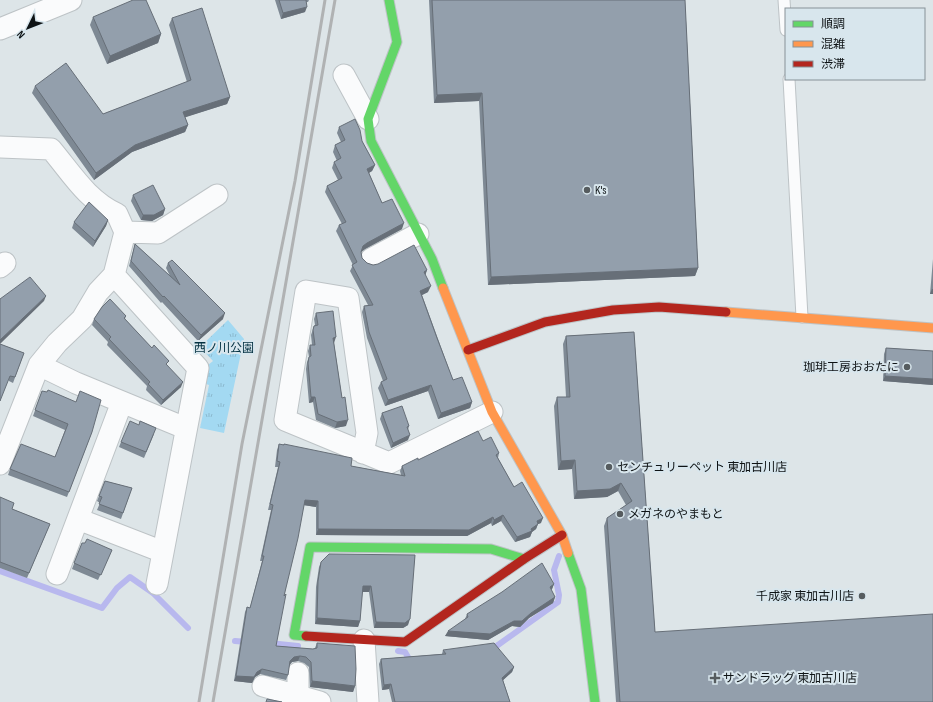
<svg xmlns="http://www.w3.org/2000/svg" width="933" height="702" font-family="'Sofia Sans Condensed','Noto Sans JP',sans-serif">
<defs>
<pattern id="grass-tufts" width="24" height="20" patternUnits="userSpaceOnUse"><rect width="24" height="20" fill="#a3d9f2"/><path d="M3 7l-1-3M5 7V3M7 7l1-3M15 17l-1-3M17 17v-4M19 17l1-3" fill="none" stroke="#8bb9cf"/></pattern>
</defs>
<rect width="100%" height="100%" fill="#dde5e8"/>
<path fill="url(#grass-tufts)" d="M228 320 244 339 224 433 200 428 209 385 206 384 208 365 213 361 200 347Z"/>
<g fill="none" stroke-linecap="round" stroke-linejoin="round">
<path stroke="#b8b8ee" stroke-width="6" d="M0 571 102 608 117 588 130 577 153 593 188 628
M235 641 248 642
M269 643 298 646
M491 650 558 602 559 595 554 570 559 556
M398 651 405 652 412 664"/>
<g stroke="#bdc3c6" stroke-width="13">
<path id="lane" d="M784 0 786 30
M789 79 802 317"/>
</g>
<g stroke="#bdc3c6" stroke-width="23">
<path id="street" d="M0 29 71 0
M344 75 368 119
M0 147 51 149C72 174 87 200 117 214L125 232 114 275 98 292 82 319 57 343 39 365 0 464
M125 232 158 233 217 195
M371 259 418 234
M0 267 5 263
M114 275 198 368 157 584
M39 365 76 383 185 428
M363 453 367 433 348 298 306 291 285 420 389 463 492 412
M78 519 163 552
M57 574 122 402
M364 640 368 702
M263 686 320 702
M298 695V673"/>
</g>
<g stroke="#bdc3c6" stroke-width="11">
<path id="fast" d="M389 0 397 42 368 119 371 141 432 259 443 288
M568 553 581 589 595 702
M306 636 294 635 310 547 491 549 524 559"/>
</g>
<g stroke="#bdc3c6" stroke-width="11">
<path id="slow" d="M443 288 492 412 562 535 568 553
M726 312 933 328"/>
</g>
<g stroke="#bdc3c6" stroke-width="11">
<path id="jam" d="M468 350 545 322 613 310 659 307 726 312
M306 636 405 642 524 559 562 535"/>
</g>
<use href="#lane" stroke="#fafbfc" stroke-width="11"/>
<use href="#street" stroke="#fafbfc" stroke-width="21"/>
<use href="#fast" stroke="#63d668" stroke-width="9"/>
<use href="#slow" stroke="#ff974d" stroke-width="9"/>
<use href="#jam" stroke="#b3261e" stroke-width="9"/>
<path stroke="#b0b2b3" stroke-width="3" d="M199 702 242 444 295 181 325 0
M213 702 335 0"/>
</g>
<path fill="#7e8994" d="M275 0H309L308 2H306L305 12 281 19Z
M429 0H685L698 268 695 276 488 285 479 101 434 103Z
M93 17 161 34 158 43 107 64 90 25Z
M172 18 230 97 227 104 185 117 188 125 185 132 132 152 94 180 32 93 35 86 103 114 187 82 169 25Z
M339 127 362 141 375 165 372 171 369 173 382 203 402 229 365 249 361 252 362 258 367 263 373 265 427 270 425 275 428 292 422 295 453 380 472 402 470 408 438 419 428 391 385 406 378 388 381 382 383 381 367 338 362 312 364 306 368 305 350 271 353 265 336 231 339 225 342 224 325 192 327 186 338 180 332 168 334 162 337 161 333 152 335 145 341 142 337 133Z
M133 195 165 209 163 215 152 221 141 220 131 201Z
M108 220 106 226 93 247 72 228 74 222Z
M135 244 170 276 166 268 168 263 223 319 198 341 162 302 161 303 129 266Z
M933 259V294H930Z
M316 313 334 343 346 426 335 428 316 420 313 402 309 403 306 369 307 362 309 357 308 351 310 345H312L311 335 314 326 315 325 314 319Z
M126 316 125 319 167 365 181 387 161 405 146 390 147 386 107 345 108 342 92 325 94 319Z
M634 332 655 632 933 702H616L604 526 607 518 626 505 618 491 607 497 574 499 572 469 558 470 554 406 557 397H566L563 344 566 336Z
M0 344 24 353 13 383 9 381Z
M886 348 933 351V385L883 381 884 354Z
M42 391 92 432 67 497 8 475 10 469 55 457 65 430 33 416Z
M382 413 409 426 408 430V440L391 448 380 419Z
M154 434 144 458 119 447 121 442Z
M483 441 499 453 498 458 514 487 541 523 538 524 536 529 532 532 530 537 515 542 501 521 492 526 491 523 467 536 316 535V507L304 505 284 596 276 646 313 649 315 648 317 643 355 686 353 692 310 687 309 667 304 663 298 661 292 662 289 665 288 675 286 680 260 674 255 677 252 683 234 681 245 612 247 607 250 608 262 561H260L271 510H268L278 467H275L277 450 279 444 283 445 284 444 351 466 401 475 400 471 402 466 418 460Z
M105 481 132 488 121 519 97 510 100 503 97 501Z
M0 497 12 509 50 524 27 578 0 568Z
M82 543 112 550 98 580 72 569Z
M415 555 408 625 403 628H374L369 592H362L360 621 358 627 315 624 316 587 319 567 321 562Z
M554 584 552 589 551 590 555 597 553 603 529 618 520 627 512 626 488 640 445 636 465 619 467 614Z
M443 650 514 667 512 672 503 680 510 702H392L389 689 382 690 379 664 381 659 442 654Z"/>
<path fill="#676f78" d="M307 7 305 12 281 19 283 13Z
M161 34 158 43 107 64 110 56Z
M482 93 479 101 434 103 437 95Z
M230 97 227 104 180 119 183 112Z
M188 125 185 132 132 152 94 180 96 173 135 145Z
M375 165 372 171 365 175 367 169Z
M165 209 163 215 152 221 141 220 143 215Z
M108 220 106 226 93 247 95 241Z
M404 223 402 229 365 249 361 252 363 246 367 243Z
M698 268 695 276 488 285 491 277Z
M427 270 425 276 424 272Z
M431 286 428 292 418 297 420 291Z
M932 289H933V294H930Z
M46 296 44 301 0 344V340Z
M225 313 223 319 198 341 201 335Z
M336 337 334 343H331L333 338Z
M885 376 933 379V385L883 381Z
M183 382 181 387 161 405 163 400Z
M431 385 428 391 385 406 388 400Z
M311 397H315L313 402 309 403Z
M472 402 470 408 438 419 441 413Z
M348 420 346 426 335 428 337 422Z
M410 435 408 440 391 448 393 443Z
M575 460 572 469 558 470 561 461Z
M621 483 618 491 607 497 574 499 577 491Z
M305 500 318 501 316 507 303 505Z
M503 515 501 521 492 526 494 520Z
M493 517 491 523 467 536 316 535 318 529Z
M543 518 541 523 538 524 536 529 532 532 530 537 515 542 517 537 537 521Z
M554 584 552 589 548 593 550 587Z
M363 586H371L369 592H361Z
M555 597 553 603 529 618 520 627 512 626 488 640 445 636 448 631 514 621 531 613Z
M317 618 360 621 358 627 315 624Z
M410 619 408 625 403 628H374L376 622Z
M300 656 298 661 292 662 288 667 290 661 294 657Z
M514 667 512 672 500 683 502 678Z
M262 669 260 674 255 677 252 683 234 681 236 676 257 672Z
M312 681 355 686 353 692 310 687Z
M391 684 389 689 382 690 384 685Z"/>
<path fill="#939fac" stroke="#676f78" d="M133 0H146L161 34 110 56 93 17Z
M279 0H306L307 7 283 13Z
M432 0H685L698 268 491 277 482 93 437 95Z
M202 8 230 97 183 112 188 125 135 145 96 173 35 86 66 63 103 114 191 80 172 18Z
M355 119 360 130 362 141 375 165 367 169 382 203 392 199 404 223 367 243 363 246 361 252 362 258 367 263 373 265 378 264 414 245 427 270 424 272 431 286 420 291 437 338 453 380 462 377 472 402 441 413 431 385 388 400 381 382 387 379 369 332 364 306 373 305 352 265 357 262 339 225 346 222 327 186 342 178 334 162 341 158 335 145 345 140 339 127Z
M153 185 165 209 154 215H143L133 195Z
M89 202 108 220 95 241 74 222Z
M135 244 180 285 168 263 172 260 225 313 201 335 164 296 163 297 131 261Z
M30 277 46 296 0 340V299Z
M110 299 126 316 124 318 152 348 154 345 169 361 166 364 183 382 163 400 148 384 150 382 109 339 111 337 94 319 102 307Z
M333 311 336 337 333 338 342 398 345 397 348 420 337 422 318 414 315 397H311L308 363 309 357 311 356 310 345H315L313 330 314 326 318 325 316 313Z
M634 332 655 632 933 614V702H620L607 518 632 501 621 483 610 489 577 491 575 460 561 461 557 397H570L566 336Z
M0 344 24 353 15 377 10 376 0 401Z
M886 348 933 351V379L885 376Z
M48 390 76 402 80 391 101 400 92 432 69 492 10 469 21 444 55 457 68 424 35 410 42 391 47 392Z
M402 406 409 426 407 427 410 435 393 443 382 413Z
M130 421 139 425 140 421 156 428 146 452 121 442Z
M478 431 483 441 491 437 499 453 496 455 514 487 522 482 543 518 537 521 538 524 531 529 532 531 517 537 503 515 494 520 493 517 469 530 318 529V501L305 500 298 538 284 596 286 594 276 646 313 649 317 648V643L355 646 356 669 355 686 312 681 311 662 306 657 300 656 294 657 290 661 288 675 262 669 257 672 254 677 236 676 247 607 250 608 264 556H262L273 505 270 504 280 462 277 461 279 444 284 445V444L352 458 351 466 405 476 402 466 418 458V460Z
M105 481 132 488 123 513 99 504 102 497 99 496Z
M0 497 14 503 12 509 50 524 29 573 0 562Z
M87 539 112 550 101 575 74 563 82 543H85Z
M329 554 415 555 410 619 405 623 376 622 371 586H363L360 621 317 618 318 581 321 562Z
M542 563 554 584 550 587 555 597 531 613 522 621H514L490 634 448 631 468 617 467 614 502 592Z
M494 643 514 667 502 678 510 702H395L391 684 384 685 381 659 446 654 443 650Z
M267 699 282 702H266Z"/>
<g fill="#565c5f" stroke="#d8e6ed" stroke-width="1.5">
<circle cx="587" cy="190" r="4"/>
<circle cx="907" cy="367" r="4"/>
<circle cx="609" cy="467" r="4"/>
<circle cx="620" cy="514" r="4"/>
<circle cx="862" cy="596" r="4"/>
<path d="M713 672h4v4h4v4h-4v4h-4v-4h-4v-4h4z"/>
</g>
<g text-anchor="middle" stroke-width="4" stroke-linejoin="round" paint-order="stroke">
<g font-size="12" fill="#0e1315" stroke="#d8e6ed" text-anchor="start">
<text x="595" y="194">K's</text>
<text x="899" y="371" text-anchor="end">珈琲工房おおたに</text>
<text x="617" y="471">センチュリーペット 東加古川店</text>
<text x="628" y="518">メガネのやまもと</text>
<text x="854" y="600" text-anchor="end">千成家 東加古川店</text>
<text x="723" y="682">サンドラッグ 東加古川店</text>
</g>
<g font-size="12" fill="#033141" stroke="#d8e6ed">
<text x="224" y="352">西ノ川公園</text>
</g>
</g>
<rect x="785" y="8" width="140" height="72" fill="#d8e6ed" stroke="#879297"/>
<rect x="793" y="21" width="20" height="6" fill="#63d668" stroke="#879297"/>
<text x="821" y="28" font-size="12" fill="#0e1315">順調</text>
<rect x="793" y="41" width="20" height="6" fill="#ff974d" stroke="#879297"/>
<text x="821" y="48" font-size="12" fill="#0e1315">混雑</text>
<rect x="793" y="61" width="20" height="6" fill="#b3261e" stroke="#879297"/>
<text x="821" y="68" font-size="12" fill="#0e1315">渋滞</text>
<g transform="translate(28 28) rotate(227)" stroke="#d8e6ed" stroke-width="3" paint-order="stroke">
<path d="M0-3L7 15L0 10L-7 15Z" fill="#0e1315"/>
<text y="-6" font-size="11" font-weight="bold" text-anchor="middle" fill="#0e1315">N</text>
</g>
</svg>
